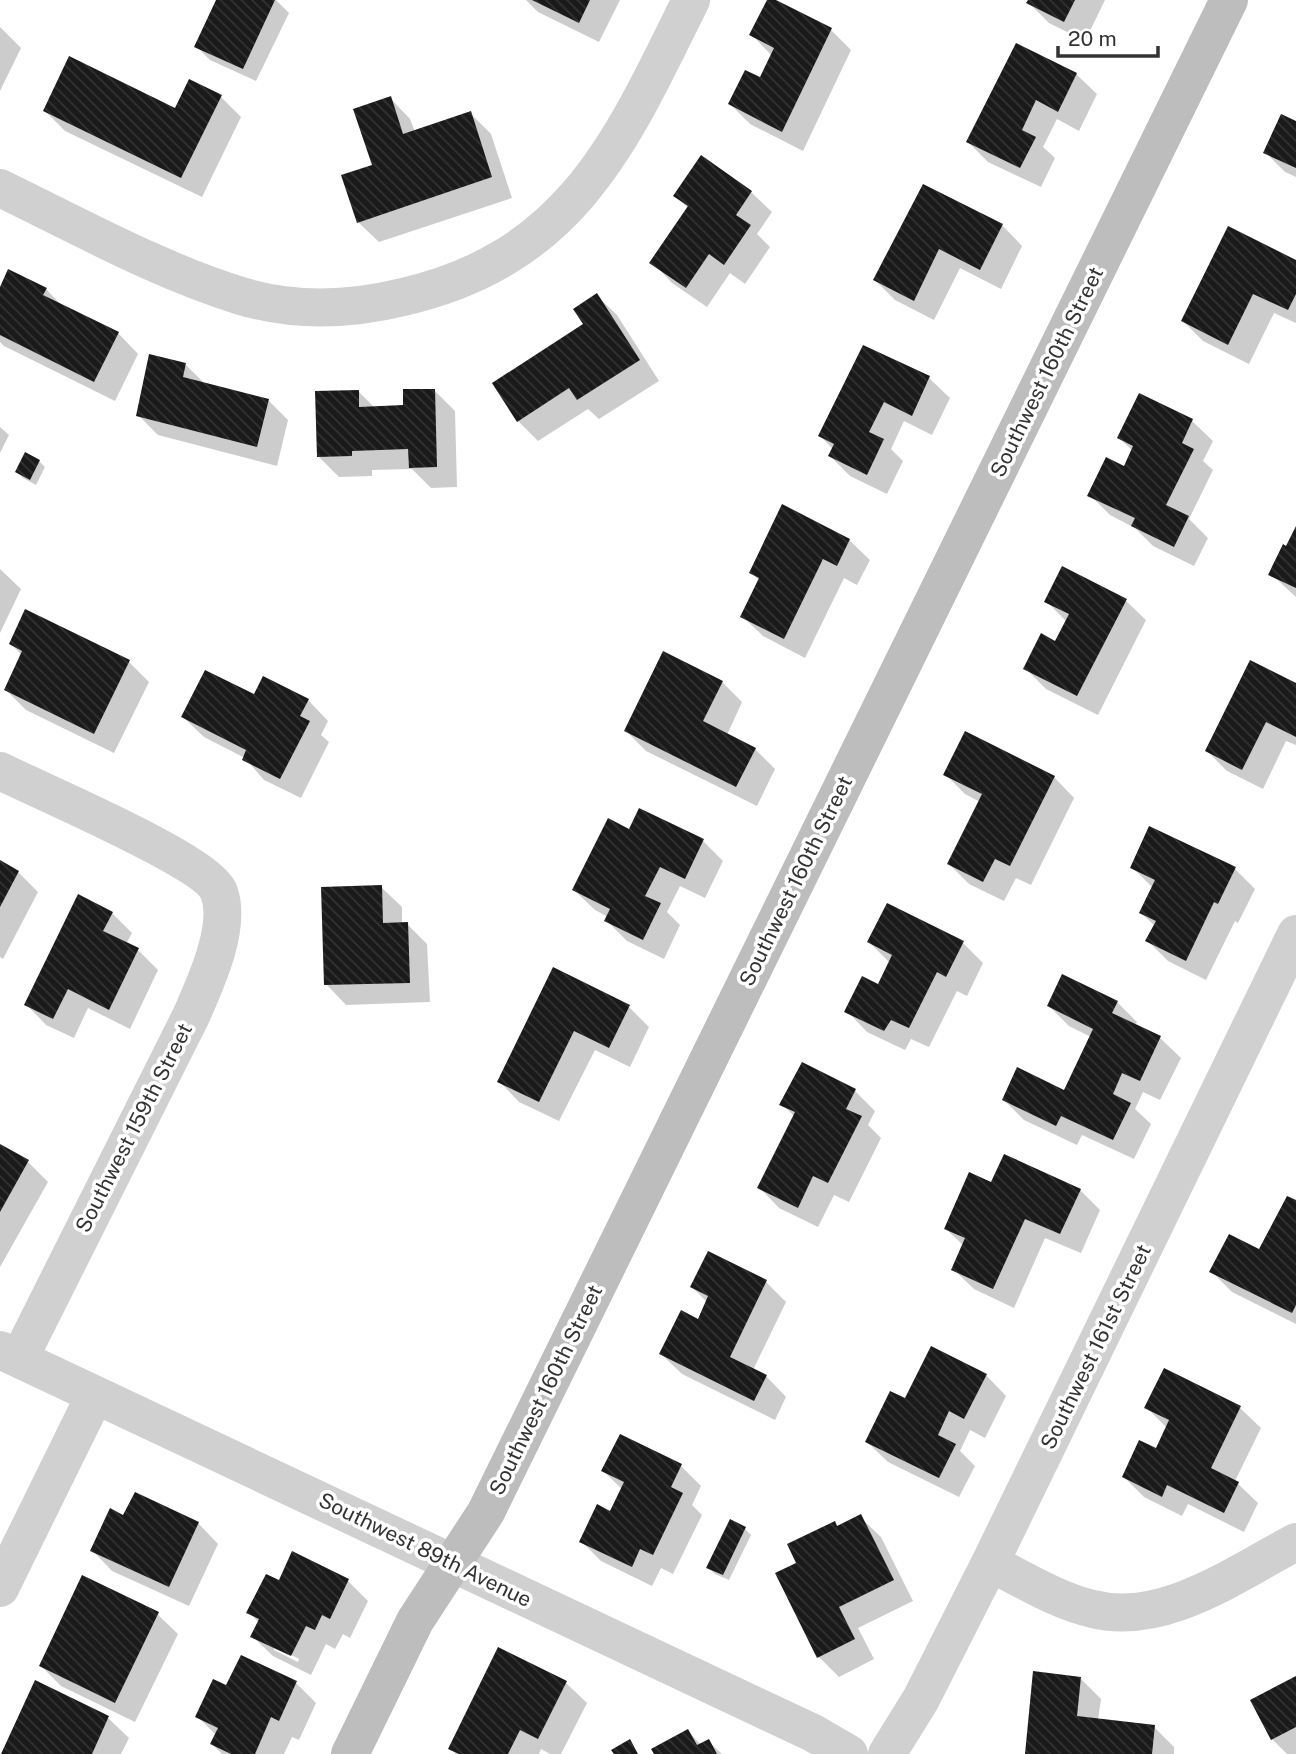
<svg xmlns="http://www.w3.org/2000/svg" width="1296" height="1754" font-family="'Public Sans',sans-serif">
<defs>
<pattern id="building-back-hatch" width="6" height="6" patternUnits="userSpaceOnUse" patternTransform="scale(1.75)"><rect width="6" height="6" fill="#1a1a1a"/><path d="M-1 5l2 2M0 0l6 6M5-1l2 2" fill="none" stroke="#333"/></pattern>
</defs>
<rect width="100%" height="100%" fill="#fff"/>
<path fill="#0003" fill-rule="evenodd" d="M218 0H276L289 13 256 81 210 60 196 46Z
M526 0H620L599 42 538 12Z
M769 0 831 30 851 50 803 151 750 124 730 104 761 80 772 56 752 35Z
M1030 0H1105L1085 41 1049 23 1028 2Z
M0 27 21 48 0 91Z
M1076 74 1097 94 1079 131 1057 119 1043 147 1055 158 1041 187 988 162 968 142Z
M221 97 241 117 202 197 65 131 45 111 176 110Z
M390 98 410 119 415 132 470 113 491 134 512 198 379 242 358 222Z
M1296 123V177L1285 172 1265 152Z
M702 158 751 192 772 212 757 234 770 247 745 284 730 273 707 307 672 283 652 262 688 208 676 196Z
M924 186 1002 225 1022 246 1001 289 960 268 934 320 895 300 875 280Z
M1296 262V323L1274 313 1249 364 1203 341 1183 321Z
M46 289 63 307 118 333 138 354 115 401 4 346 0 342V291Z
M596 295 617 315 659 381 599 419 588 409 538 441 518 421 586 325Z
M864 347 929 378 950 398 932 435 904 421 891 449 903 461 887 494 850 476 830 456 833 449 820 436Z
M186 365 205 384 268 400 288 420 277 466 158 435 138 415Z
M434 390 455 411 457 487 431 488 412 469 372 470V476L339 477 319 457 358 391 375 408 405 407Z
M1140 395 1192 421 1213 441 1203 461 1213 470 1189 519 1208 538 1194 566 1153 546 1135 528 1110 515 1090 495 1124 468 1133 451 1119 438Z
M0 427 9 435 0 453Z
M39 461 45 467 36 485 23 478 17 472Z
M1296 530V597L1271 574Z
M849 540 870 560 857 585 844 578 805 658 763 636 742 616 760 581 751 572Z
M0 569 21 589 0 633Z
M1125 600 1146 620 1098 715 1046 689 1025 668 1056 643 1067 622 1046 601Z
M11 644 129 662 149 682 114 753 26 710 6 690 22 655Z
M722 682 742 702 727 735 755 749 775 769 757 806 646 751 626 731Z
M1296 685V745L1286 741 1263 789 1227 771 1207 751Z
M255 697 308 700 328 721 321 735 329 742 301 798 264 780 245 758 204 737 183 717Z
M945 774 1054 777 1074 798 1031 885 1016 878 1004 901 969 884 949 864 980 802 965 794Z
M630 831 703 841 723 861 705 898 680 886 667 912 680 925 664 959 627 941 606 920 608 917 595 910 574 890Z
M0 862 18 872 38 892 3 959 0 957Z
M1132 867 1235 869 1255 889 1238 923 1235 921 1206 980 1168 961 1148 941 1155 926 1141 913 1153 888Z
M381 887 402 907V924H407L427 944 430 1002 346 1005 326 984Z
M112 913 132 933 126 944 138 950 158 970 130 1029 88 1008 74 1038 46 1025 26 1004Z
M869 942 963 943 983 963 967 996 957 991 929 1047 911 1039 905 1050 867 1032 847 1011 879 986 890 963Z
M554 970 629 1007 649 1027 630 1067 595 1050 559 1121 519 1102 499 1081Z
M1117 1002 1137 1022 1135 1026 1160 1038 1181 1058 1160 1100 1143 1092 1135 1109 1151 1124 1134 1159 1082 1135 1077 1145 1024 1120 1004 1100 1065 1092 1091 1037 1069 1026 1049 1006Z
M855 1091 875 1111 868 1125 881 1138 849 1202 834 1195 818 1227 779 1208 759 1187 795 1117 782 1104Z
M0 1146 28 1162 48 1182 0 1267Z
M992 1185 1080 1190 1100 1210 1081 1253 1045 1238 1014 1308 974 1289 953 1269 964 1246 946 1229Z
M1296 1202V1324L1232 1292 1212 1272 1260 1251Z
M709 1253 766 1282 786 1302 753 1370 766 1376 786 1397 775 1420 682 1374 661 1354 698 1321 707 1302 692 1287Z
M1165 1371 1240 1408 1261 1428 1235 1481 1258 1503 1244 1532 1188 1504 1182 1516 1144 1497 1124 1477 1156 1450 1167 1428 1146 1407Z
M986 1375 1006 1396 985 1438 970 1430 960 1451 975 1466 959 1497 888 1462 867 1442Z
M681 1466 701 1486 692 1505 702 1515 673 1574 661 1568 652 1586 601 1561 581 1541 611 1513 623 1490 603 1471Z
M124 1517 198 1523 218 1544 189 1606 112 1571 92 1550Z
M860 1517 881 1537 913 1601 858 1628 874 1659 839 1677 819 1657 799 1564 834 1523 839 1527Z
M745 1529 751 1535 729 1580 715 1574 708 1567Z
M293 1554 348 1581 368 1601 350 1638 343 1634 335 1649 326 1644 311 1675 273 1656 252 1636 259 1623 249 1612 279 1582ZM274 1646 299 1659 298 1662 274 1650Z
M157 1614 178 1634 135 1722 61 1686 41 1666Z
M499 1649 566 1683 587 1703 561 1754H550L541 1749 539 1754H456L450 1748Z
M1080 1678 1101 1699 1098 1720 1154 1727 1174 1747V1754H1027Z
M1296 1678V1754H1287L1272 1739Z
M36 1682 108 1718 129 1738 121 1754H3Z
M296 1683 316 1703 299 1740 292 1737 284 1754H222L212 1744 216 1735 197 1716 227 1687Z
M688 1731 701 1745 708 1741 722 1754H656Z"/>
<path fill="url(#building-back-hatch)" d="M216 0H275L243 69 194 47Z
M532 0H590L579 23Z
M767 0H776L832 28 782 132 728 104 745 70 760 77 774 48 749 35Z
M1028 0H1075L1064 22 1026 3Z
M1016 43 1077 73 1058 112 1036 100 1022 130 1036 137 1020 168 966 142Z
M69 56 175 108 189 79 222 95 181 178 43 111Z
M391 96 403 134 471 111 492 177 357 223 341 175 372 165 353 109Z
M1281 114 1296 121V168L1263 153Z
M701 155 752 191 736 215 751 225 724 265 709 254 686 288 649 263 688 206 673 196Z
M923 184 1003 224 980 270 939 249 914 301 873 280Z
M1228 226 1296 260V294L1288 310 1253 294 1228 345 1181 321Z
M8 269 47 288 43 295 119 332 94 382 0 335V287Z
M597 293 640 360 577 400 569 388 517 422 492 383 583 324 573 309Z
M863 345 930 376 912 416 884 402 869 432 884 439 867 475 828 456 834 444 818 436Z
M149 354 186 363 183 377 269 399 257 447 136 416Z
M403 389H435L437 467 409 468 408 449 352 451V456L317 457 315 391 359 390V407L403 405Z
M1139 393 1193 419 1182 443 1194 449 1166 505 1189 516 1174 547 1131 526 1135 518 1087 496 1106 457 1124 466 1133 446 1117 438Z
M25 452 40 460 30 480 15 472Z
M782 504 850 539 837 566 823 559 784 639 740 617 759 578 749 573Z
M1296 526V588L1268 575 1283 544 1286 546Z
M1062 566 1127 599 1077 696 1023 669 1041 633 1055 641 1069 614 1044 602Z
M25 609 130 660 94 734 4 690 22 651 9 644Z
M663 651 723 681 703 721 756 748 736 787 624 731Z
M1250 660 1296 683V737L1266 722 1242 770 1205 751Z
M205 670 254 694 263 676 309 699 300 716 310 721 280 779 242 760 246 750 181 717Z
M965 731 1055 776 1010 866 995 859 983 882 947 864 982 794 943 775Z
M639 808 704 839 685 879 660 867 645 896 661 903 643 940 604 921 610 909 572 890 608 818 629 829Z
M1149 826 1236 867 1218 904 1214 902 1186 961 1145 941 1156 921 1139 913 1155 880 1130 868Z
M0 860 19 871 0 907Z
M382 885 383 923 408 922 410 983 324 985 321 887Z
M78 894 113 912 103 931 139 948 109 1010 68 989 53 1019 24 1005Z
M887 903 964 941 946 977 937 972 909 1028 891 1020 884 1031 844 1012 862 976 878 984 892 955 867 942Z
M553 967 630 1005 609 1048 574 1031 539 1102 497 1082Z
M1062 974 1118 1001 1112 1013 1161 1036 1140 1081 1122 1073 1113 1094 1131 1103 1113 1140 1061 1116 1056 1126 1002 1100 1017 1067 1064 1090 1093 1029 1047 1006Z
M802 1062 856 1089 846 1109 862 1116 828 1183 813 1176 798 1208 757 1188 795 1112 779 1105Z
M0 1144 29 1160 0 1212Z
M1004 1154 1081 1189 1060 1234 1025 1219 993 1289 951 1270 965 1238 944 1229 969 1172 991 1182Z
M1287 1196 1296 1200V1305L1292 1313 1209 1272 1229 1234 1259 1249Z
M708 1251 767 1280 730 1357 767 1375 754 1401 659 1354 681 1310 698 1319 708 1296 690 1287Z
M931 1346 987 1374 964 1419 949 1411 938 1435 956 1444 939 1478 865 1442 890 1391 905 1398Z
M1164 1368 1241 1406 1211 1468 1239 1482 1224 1513 1167 1485 1162 1497 1122 1477 1139 1440 1156 1448 1169 1420 1144 1408Z
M620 1434 682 1464 671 1487 683 1493 653 1555 640 1549 632 1567 579 1542 597 1504 610 1511 624 1482 601 1471Z
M135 1492 199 1522 169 1587 90 1551 110 1508 123 1515Z
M861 1514 894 1580 839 1607 855 1639 817 1658 775 1573 796 1563 787 1544 835 1521 837 1526Z
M730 1519 746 1527 723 1575 706 1568Z
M292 1551 349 1579 330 1619 322 1615 315 1630 306 1626 291 1656 250 1637 259 1619 246 1613 266 1574 279 1580Z
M82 1575 159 1612 115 1703 39 1666Z
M498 1647 567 1681 538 1739 520 1730 508 1754H459L448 1749Z
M241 1655 297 1681 279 1721 271 1717 255 1754H231L210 1744 218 1728 195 1717 213 1679 226 1685Z
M1033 1671 1081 1677 1077 1716 1155 1725 1152 1754H1025Z
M1296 1676V1727L1271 1740 1250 1700Z
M35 1680 109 1716 92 1754H1Z
M688 1729 697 1745 709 1739 717 1754H654L651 1749Z
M630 1739 638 1754H614L611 1750Z"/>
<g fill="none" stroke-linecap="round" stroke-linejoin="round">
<path stroke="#d0d0d0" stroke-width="38" d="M0 188C79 226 157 270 241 296 294 312 350 310 403 297 572 258 621 142 691 0
M0 771C38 790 207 861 219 892 232 927 205 984 191 1016L19 1359
M0 1350 813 1733 849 1754
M990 1563C1023 1579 1057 1601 1093 1609 1163 1627 1237 1573 1296 1542
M0 1588 95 1395
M887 1754 921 1699 990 1563 1296 934"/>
<path stroke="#bdbdbd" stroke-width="38" d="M350 1754 415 1621 486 1512 1229 0"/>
</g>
<g text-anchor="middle" stroke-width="7" stroke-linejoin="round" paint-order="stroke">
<g font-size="21" fill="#333" stroke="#fff">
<text transform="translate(1047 372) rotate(-64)" y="7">Southwest 160th Street</text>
<text transform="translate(796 881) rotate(-64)" y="7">Southwest 160th Street</text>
<text transform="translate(134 1128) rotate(-63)" y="7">Southwest 159th Street</text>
<text transform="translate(1096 1347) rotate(-64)" y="7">Southwest 161st Street</text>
<text transform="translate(546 1390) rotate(-64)" y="7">Southwest 160th Street</text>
<text transform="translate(425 1550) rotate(26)" y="7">Southwest 89th Avenue</text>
</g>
</g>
<path d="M1058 46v10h100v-10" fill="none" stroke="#333333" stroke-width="3.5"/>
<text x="1068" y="46" font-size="21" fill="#333333" stroke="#ffffff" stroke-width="5" paint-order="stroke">20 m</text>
</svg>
